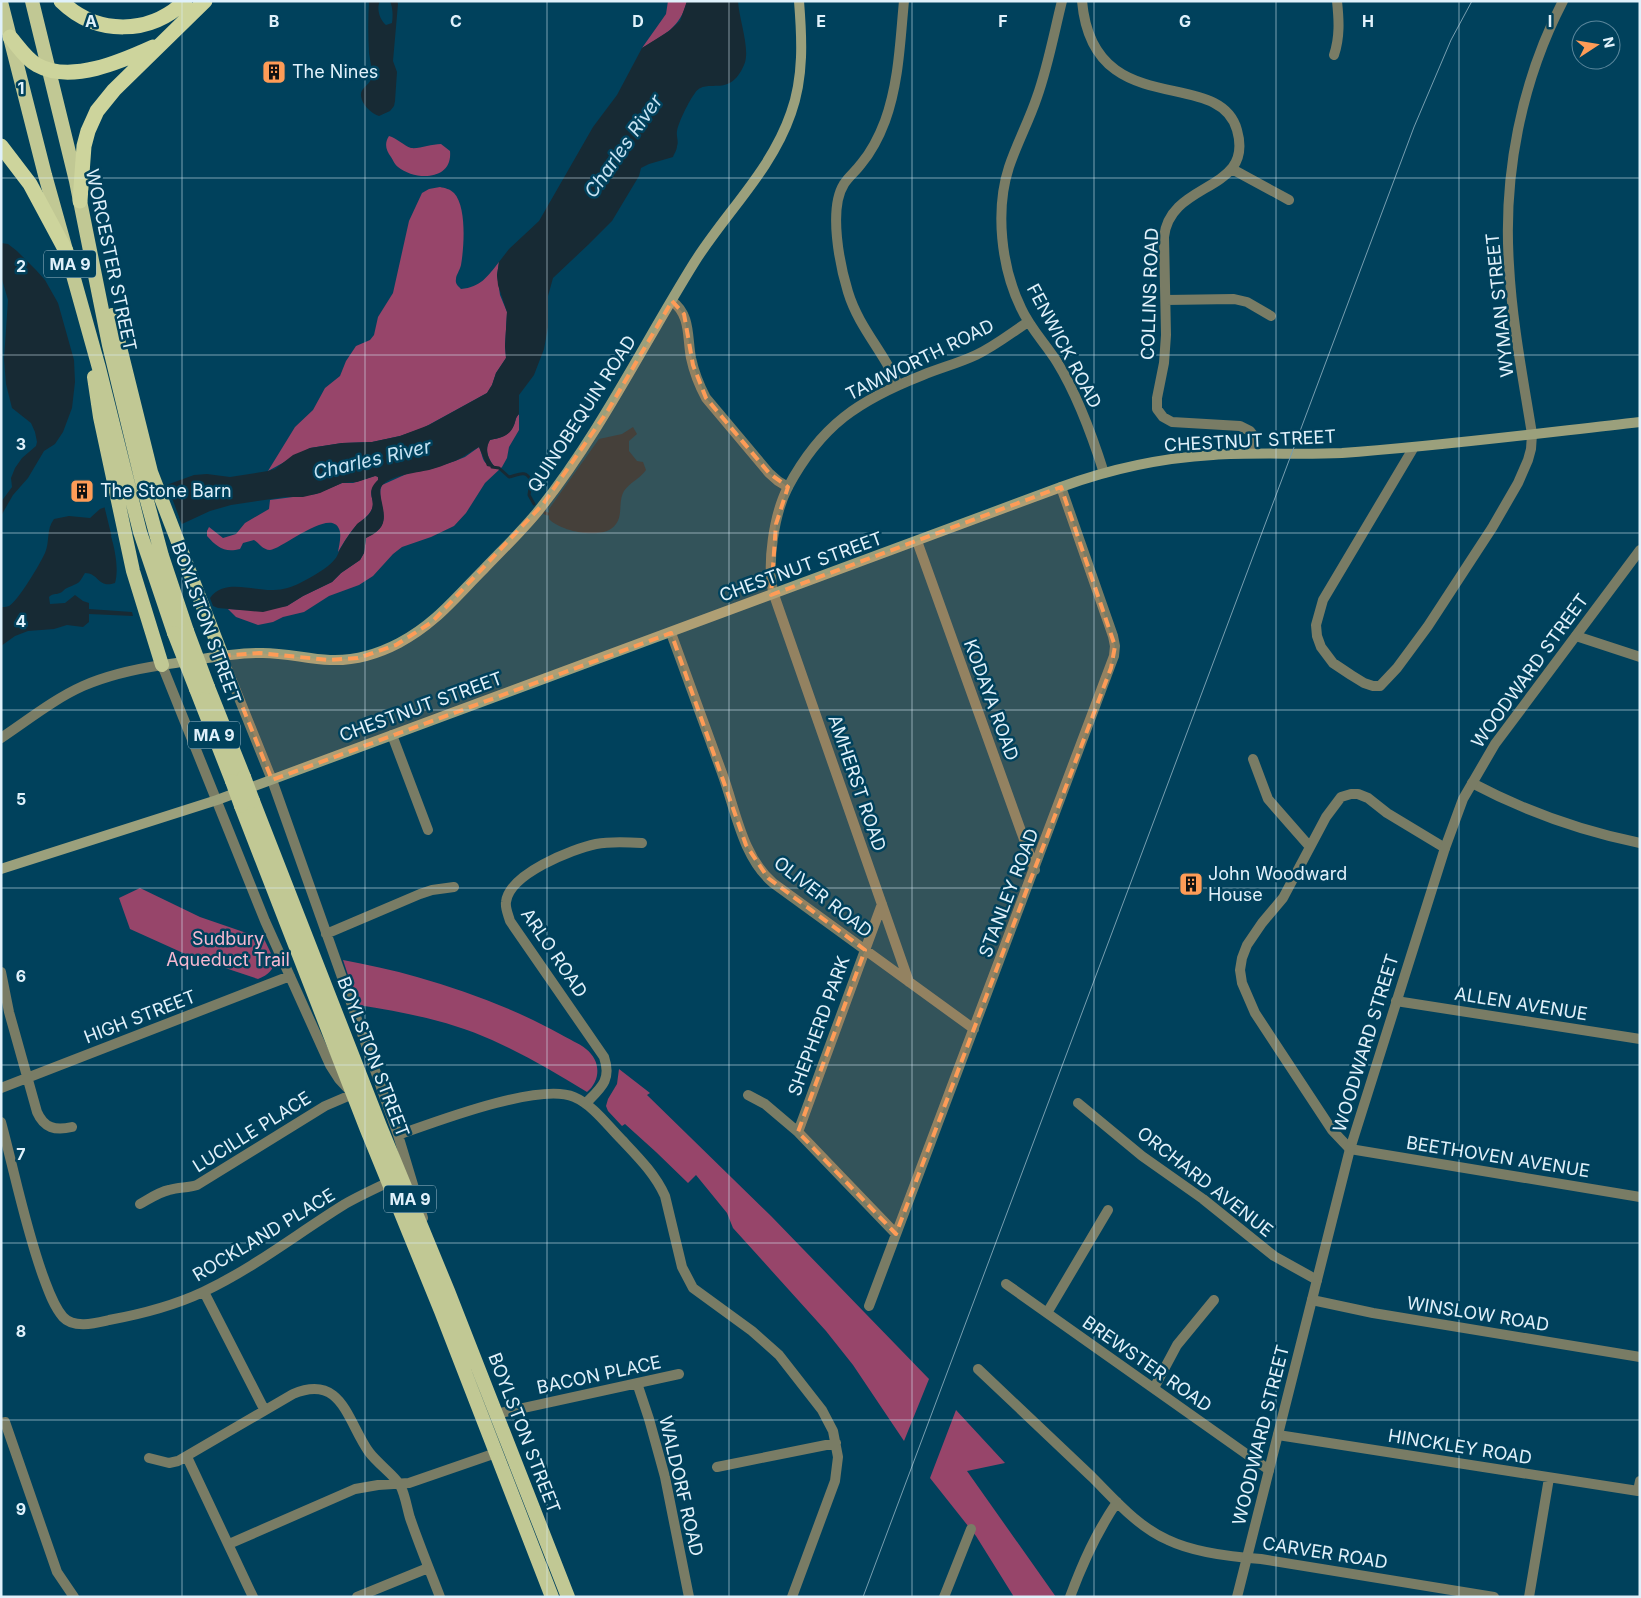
<svg xmlns="http://www.w3.org/2000/svg" width="1641" height="1598" font-family="Inter,sans-serif">
<rect width="100%" height="100%" fill="#00415c"/>
<path fill="#97456a" d="M668 1H687C680 28 665 34 642 48L666 14Z
M389 136C397 138 404 146 411 148 420 149 431 144 441 144L450 151C453 181 415 181 398 167 395 165 393 160 391 157 386 150 384 144 389 136Z
M440 187C445 188 450 189 454 193 467 207 464 248 461 265 460 270 456 275 456 279 455 284 458 286 461 289 481 287 487 277 499 262L497 275 500 295 507 312 505 346 506 358 496 373 492 385 487 393 423 428 400 436 372 442 342 443 310 448 268 471 295 427 313 410 325 388 340 376 346 361 356 346 370 340 374 335 378 317 393 293 409 221 422 193 429 189Z
M519 414V430L509 447 507 458 502 467 485 483 466 513 454 526 431 537 402 547 393 554 373 576 359 585 329 596 304 612 283 617 273 622 258 625 236 617 228 609 253 610 287 606 303 596 332 582 341 573 360 560 364 553 366 538C369 536 373 534 376 532 393 519 375 501 382 485L411 472 431 469 455 461 465 457 479 447C484 458 481 464 495 467 488 459 484 449 490 440 501 438 509 436 514 425 516 420 515 418 519 414Z
M375 476H377L379 479C363 497 378 498 371 511 368 516 363 519 359 523 351 530 344 542 338 552 339 546 341 538 340 532 334 504 283 549 270 550 263 550 259 543 254 540L243 543 240 549C224 553 217 547 207 536V531L209 527 223 538 236 534 245 523 269 509 270 500 316 494 342 483H353Z
M140 888 200 917 264 939C273 958 282 969 258 979L192 957 130 929 119 898Z
M343 960C368 965 393 970 417 977 466 991 515 1009 560 1034 568 1039 579 1043 586 1049 601 1061 601 1080 587 1092 556 1073 525 1055 492 1040 450 1021 404 1012 358 1005Z
M619 1069 650 1093 647 1095 771 1216 929 1379 904 1441 853 1365 826 1331 733 1228 727 1213 696 1175 688 1183 656 1152 625 1124 622 1126 608 1111 606 1106 608 1099 617 1084Z
M956 1410 1005 1463 967 1471 1056 1597H1014L976 1536 930 1478Z"/>
<path fill="#172a34" d="M369 1H380C376 9 380 20 386 25L392 23C393 16 393 8 390 1H397L398 4 393 61 397 72 395 101 394 106 390 111 379 116C371 113 362 105 361 96 360 87 371 85 372 76 372 69 370 60 369 53 368 36 368 18 369 1Z
M687 1H738C739 20 751 50 744 65 729 100 707 76 695 93 689 101 679 121 677 131 676 136 679 142 677 146 677 150 674 154 673 157L649 164 641 168 639 176 612 221 589 244 553 278 548 296V327L544 349 534 375 519 395V414C515 418 516 420 514 425 510 436 501 438 490 440 484 450 488 460 496 468L487 466 479 447C469 452 462 459 452 462 444 465 437 468 429 470 416 473 386 475 380 489 380 504 391 521 376 532 373 535 369 536 366 538L364 553 360 560 341 573 332 582 303 596 287 606 263 612 218 608 213 606 210 598C224 578 253 591 274 590 283 590 292 587 300 583 311 577 327 569 335 559 338 556 339 550 342 546 346 538 352 531 357 524 362 520 368 517 371 511 377 498 364 493 378 480V477L375 476 357 482 342 483 320 493 303 497H285L231 505 210 511 182 524 176 511 111 536C115 550 119 569 115 583 98 589 99 573 85 573 78 585 80 582 67 588 64 589 63 592 60 593 55 595 53 593 49 597L50 604 65 603 75 595 83 601 89 603V609L132 612 133 616 89 614V622L83 627 67 625 54 629 28 631 15 636 1 646V607C3 607 7 607 9 606 18 601 40 564 45 553 50 542 46 529 54 519L69 516 90 518 100 509 194 475 207 474 230 477 268 471 275 469 293 455 310 448 342 443 372 442 400 436 429 425 487 393 492 385 496 373 506 358 505 346 507 312 498 285 497 275 499 262 509 249 539 221 593 127 617 95 642 48 669 31 680 21Z
M1 243 8 244 17 251 36 270 45 280 58 303 74 360 75 382 72 408 63 432 55 444 44 451 28 478 13 495 1 516V502L12 487 11 478 15 468 22 458 36 446 37 442 35 432 31 423 12 408 6 384 4 359 8 300 1 276Z
M633 427 637 434 629 441V451L637 461 643 462 646 470C640 479 630 482 624 491 618 501 623 515 616 524 605 541 561 532 549 519V509L599 439 622 434Z"/>
<path fill="#00415c" d="M166 482 179 517 177 518 175 514 114 537 115 541 113 542 104 505Z"/>
<g fill="none" stroke-linecap="round" stroke-linejoin="round">
<path stroke="#172a34" stroke-width="3" d="M492 467 499 468 509 477C518 475 526 469 531 481L529 495 534 504
M545 513 548 514"/>
<path stroke="#797c65" stroke-width="10" d="M1062 1C1054 33 1048 66 1037 97 1029 121 1017 143 1009 167 995 210 1001 267 1021 308 1030 328 1045 343 1057 362 1078 396 1092 435 1104 473
M1082 1C1093 124 1219 65 1237 130 1255 193 1170 180 1164 237L1166 335 1164 363 1157 398V409L1163 417 1172 422 1240 426 1250 431 1253 435 1254 453
M1334 55C1340 37 1339 20 1337 1
M1232 169 1289 200
M1166 300 1234 299 1247 302 1271 316
M898 385C884 352 859 328 848 292 840 266 828 209 844 184 848 177 856 171 861 164 872 151 879 137 885 121 899 82 900 42 904 1
M1414 447 1323 600 1316 625 1317 636 1321 647 1333 663 1351 675 1364 683 1373 686H1380L1397 668 1428 626 1492 528 1518 483 1528 460 1531 449 1532 434C1523 378 1512 322 1509 265 1503 175 1521 82 1563 1
M788 487C821 425 859 400 923 375 940 368 959 363 976 355 995 346 1011 333 1028 322
M917 541 1035 870
M774 595 909 982
M671 633C688 679 705 726 722 773 736 811 742 856 773 883L974 1029
M1576 636 1640 657
M222 656 272 780 398 1135 423 1218
M392 735 428 830
M1253 759 1268 799 1310 847
M1472 783C1525 811 1581 831 1640 843
M1445 848 1387 813 1368 798 1358 794H1351L1341 797 1326 817 1283 898 1262 923 1247 945 1242 958 1240 970 1242 983 1255 1013 1332 1130 1350 1149 1640 1197
M326 934 420 894 432 890 454 887
M1 972 9 1012 37 1112C44 1128 55 1131 72 1127
M1396 1001 1640 1039
M1 1088 290 976
M748 1095 765 1104 798 1132 896 1234
M586 1103C601 1088 612 1080 604 1057L510 921C508 914 505 908 506 902 509 874 572 849 596 844 611 841 627 842 642 843
M1078 1103 1142 1156 1203 1199 1274 1256 1317 1280
M1 1122C15 1174 25 1226 43 1276 48 1289 53 1305 63 1317 74 1329 96 1323 109 1320 142 1314 173 1306 203 1292 254 1268 298 1233 345 1204 359 1196 374 1189 389 1182
M798 1132 882 904
M398 1135C435 1122 539 1082 574 1097 593 1105 607 1125 622 1140 639 1158 655 1174 665 1196L682 1267 693 1288 752 1331 779 1355 822 1410 833 1431 838 1457 835 1481 792 1597
M140 1204C149 1199 159 1192 169 1190 179 1187 188 1188 197 1185L325 1106 353 1094 339 1079 330 1065 265 921 162 665
M1006 1284 1269 1470
M204 1292 264 1409
M1312 1300 1373 1313 1640 1357
M869 1306 1114 656 1115 646 1113 636 1061 487
M1047 1313 1108 1210
M978 1369C1016 1405 1054 1441 1092 1477 1115 1500 1138 1527 1168 1540 1195 1553 1232 1557 1261 1559L1494 1597
M637 1383 649 1419 665 1477 689 1597
M1154 1388 1177 1345 1214 1300
M496 1414 679 1374
M1 1423 5 1422 57 1572 74 1597
M1278 1435 1638 1491 1640 1481
M187 1457 253 1597
M149 1458 169 1463 178 1461 293 1394C342 1373 347 1421 369 1452 377 1463 395 1476 400 1485 405 1494 407 1508 410 1518 419 1544 430 1571 440 1597
M717 1467 836 1443
M229 1544 355 1489 378 1485 409 1483 496 1453
M357 1597 428 1568
M944 1597 971 1529
M1070 1597C1083 1562 1096 1533 1117 1502
M1529 1597 1549 1478"/>
<path stroke="#797c65" stroke-width="10" d="M672 301C691 315 687 337 691 358 694 372 699 385 706 398L769 473 778 481 788 487C774 514 766 565 774 595
M1 738C28 720 54 699 83 686 108 675 136 669 162 665
M1237 1597 1350 1149 1445 848 1463 799 1495 744 1640 550"/>
<path stroke="#9ba07c" stroke-width="10" d="M162 665C194 661 227 653 259 653 283 652 306 659 330 660 354 661 378 654 399 643 435 624 455 598 483 570 502 550 522 531 539 510 600 433 643 345 694 263 726 212 771 171 791 113 804 77 802 38 799 1
M1 869 217 800 1061 487C1110 469 1161 458 1213 455 1256 452 1299 455 1342 453 1441 446 1541 433 1640 422"/>
<path stroke="#c1c894" stroke-width="14" d="M32 1 76 181 109 345 143 486 162 556 187 631
M1 2 45 175 99 368 140 532 174 633
M112 315 151 472 222 656
M94 377 100 417 133 571 162 665
M208 687 244 777
M196 689 232 781
M253 801 380 1126 448 1291 568 1597
M241 806 367 1130 441 1311 552 1597"/>
<path stroke="#cdd49c" stroke-width="15" d="M61 1C97 36 150 35 185 1
M10 37C18 46 26 59 37 65 71 84 122 61 153 47
M1 146 30 184 66 251
M80 201 84 146 88 131 97 111 114 90 205 1"/>
<path stroke="#779eb0" stroke-width="1" d="M863 1597 1414 127 1451 40 1472 1"/>
<path stroke="#c1c894" stroke-width="14" d="M187 631 208 687
M174 633 196 689
M244 777 253 801
M232 781 241 806"/>
</g>
<path fill="#fe9c57" fill-opacity="0.2" stroke="#fe9c57" stroke-width="4" stroke-dasharray="10 6" stroke-linejoin="round" d="M672 301 684 314 693 365 706 398 769 473 788 487 776 524 771 595 1061 487 1115 646 1111 668 896 1234 798 1132 865 950 768 878 746 845 671 633 272 780 222 656 259 653 329 660 358 658 396 645 432 622 543 504 607 412Z"/>
<path fill="none" stroke="#e0f1fb" stroke-width="1" stroke-opacity="0.55" d="M182 1V1597M365 1V1597M547 1V1597M729 1V1597M912 1V1597M1094 1V1597M1276 1V1597M1459 1V1597M1 178H1640M1 355H1640M1 533H1640M1 710H1640M1 888H1640M1 1065H1640M1 1243H1640M1 1420H1640"/>
<defs>
<g id="building-square" transform="scale(1.25)"><rect x="-9" y="-9" width="18" height="18" rx="4" fill="#fe9c57" stroke="#00415c"/><path d="M-4-6H4V6H1V3H-1V6H-4ZM-2.5-4.3h1.7v1.8h-1.7ZM.8-4.3h1.7v1.8H.8ZM-2.5-1h1.7V.8h-1.7ZM.8-1h1.7V.8H.8Z" fill="#111"/></g>
</defs>
<g fill-rule="evenodd">
<use href="#building-square" x="274" y="72"/>
<use href="#building-square" x="82" y="491"/>
<use href="#building-square" x="1191" y="884"/>
</g>
<g text-anchor="middle" stroke-width="5" stroke-linejoin="round" paint-order="stroke">
<g fill="#00415c" stroke="#9dbccb" stroke-width="1">
<rect x="44" y="250.5" width="52" height="27" rx="4"/>
<rect x="188" y="721.5" width="52" height="27" rx="4"/>
<rect x="384" y="1185.5" width="52" height="27" rx="4"/>
</g>
<g font-size="16" font-weight="bold" fill="#e0f1fb">
<text x="70" y="270">MA 9</text>
<text x="214" y="741">MA 9</text>
<text x="410" y="1205">MA 9</text>
</g>
<g font-size="18" fill="#e0f1fb" stroke="#00415c" text-anchor="start">
<text x="292" y="78">The Nines</text>
<text x="100" y="497">The Stone Barn</text>
<text x="1208" y="880">John Woodward<tspan x="1208" dy="21">House</tspan></text>
</g>
<g font-size="18" fill="#e0f1fb" stroke="#00415c">
<text transform="translate(111 260) rotate(78)" y="6">WORCESTER STREET</text>
<text transform="translate(1150 294) rotate(-88)" y="6">COLLINS ROAD</text>
<text transform="translate(1500 305) rotate(-96)" y="6">WYMAN STREET</text>
<text transform="translate(1064 346) rotate(62)" y="6">FENWICK ROAD</text>
<text transform="translate(920 360) rotate(-26)" y="6">TAMWORTH ROAD</text>
<text transform="translate(582 414) rotate(-57)" y="6">QUINOBEQUIN ROAD</text>
<text transform="translate(1250 441) rotate(-3)" y="6">CHESTNUT STREET</text>
<text transform="translate(801 567) rotate(-20)" y="6">CHESTNUT STREET</text>
<text transform="translate(206 623) rotate(70)" y="6">BOYLSTON STREET</text>
<text transform="translate(1530 671) rotate(-54)" y="6">WOODWARD STREET</text>
<text transform="translate(991 700) rotate(70)" y="6">KODAYA ROAD</text>
<text transform="translate(421 707) rotate(-20)" y="6">CHESTNUT STREET</text>
<text transform="translate(857 783) rotate(71)" y="6">AMHERST ROAD</text>
<text transform="translate(1009 893) rotate(-69)" y="6">STANLEY ROAD</text>
<text transform="translate(823 897) rotate(38)" y="6">OLIVER ROAD</text>
<text transform="translate(554 953) rotate(56)" y="6">ARLO ROAD</text>
<text transform="translate(1521 1004) rotate(9)" y="6">ALLEN AVENUE</text>
<text transform="translate(140 1017) rotate(-21)" y="6">HIGH STREET</text>
<text transform="translate(819 1026) rotate(-70)" y="6">SHEPHERD PARK</text>
<text transform="translate(1366 1043) rotate(-73)" y="6">WOODWARD STREET</text>
<text transform="translate(373 1057) rotate(69)" y="6">BOYLSTON STREET</text>
<text transform="translate(252 1132) rotate(-32)" y="6">LUCILLE PLACE</text>
<text transform="translate(1498 1157) rotate(9)" y="6">BEETHOVEN AVENUE</text>
<text transform="translate(1205 1182) rotate(38)" y="6">ORCHARD AVENUE</text>
<text transform="translate(264 1235) rotate(-31)" y="6">ROCKLAND PLACE</text>
<text transform="translate(1478 1314) rotate(9)" y="6">WINSLOW ROAD</text>
<text transform="translate(1147 1364) rotate(35)" y="6">BREWSTER ROAD</text>
<text transform="translate(599 1375) rotate(-12)" y="6">BACON PLACE</text>
<text transform="translate(524 1433) rotate(69)" y="6">BOYLSTON STREET</text>
<text transform="translate(1261 1435) rotate(-76)" y="6">WOODWARD STREET</text>
<text transform="translate(1460 1447) rotate(9)" y="6">HINCKLEY ROAD</text>
<text transform="translate(681 1486) rotate(77)" y="6">WALDORF ROAD</text>
<text transform="translate(1325 1553) rotate(9)" y="6">CARVER ROAD</text>
</g>
<g font-size="18" fill="#f6b9d1" stroke="#00415c">
<text x="228" y="945">Sudbury<tspan x="228" dy="21">Aqueduct Trail</tspan></text>
</g>
<g font-size="19" font-style="italic" fill="#c6e3f3" stroke="#00415c">
<text transform="translate(623 146) rotate(-55)" y="7">Charles River</text>
<text transform="translate(372 459) rotate(-13)" y="7">Charles River</text>
</g>
</g>
<g font-size="16" text-anchor="middle" font-weight="bold" fill="#e0f1fb" stroke="#00415c" stroke-width="5" stroke-linejoin="round" paint-order="stroke">
<text x="91" y="27">A</text>
<text x="274" y="27">B</text>
<text x="456" y="27">C</text>
<text x="638" y="27">D</text>
<text x="821" y="27">E</text>
<text x="1003" y="27">F</text>
<text x="1185" y="27">G</text>
<text x="1368" y="27">H</text>
<text x="1550" y="27">I</text>
<text x="21" y="94">1</text>
<text x="21" y="272">2</text>
<text x="21" y="450">3</text>
<text x="21" y="627">4</text>
<text x="21" y="805">5</text>
<text x="21" y="982">6</text>
<text x="21" y="1160">7</text>
<text x="21" y="1337">8</text>
<text x="21" y="1515">9</text>
</g>
<rect width="1641" height="1598" fill="none" stroke="#e0f1fb" stroke-width="5"/>
<g transform="translate(1596 45) rotate(78)"><circle r="24" fill="#00415c" stroke="#5a879c"/>
<path d="M0-4L9 19L0 12L-9 19Z" fill="#fe9c57"/>
<text y="-8" font-size="14" font-weight="bold" text-anchor="middle" fill="#e0f1fb">N</text>
</g>
</svg>
